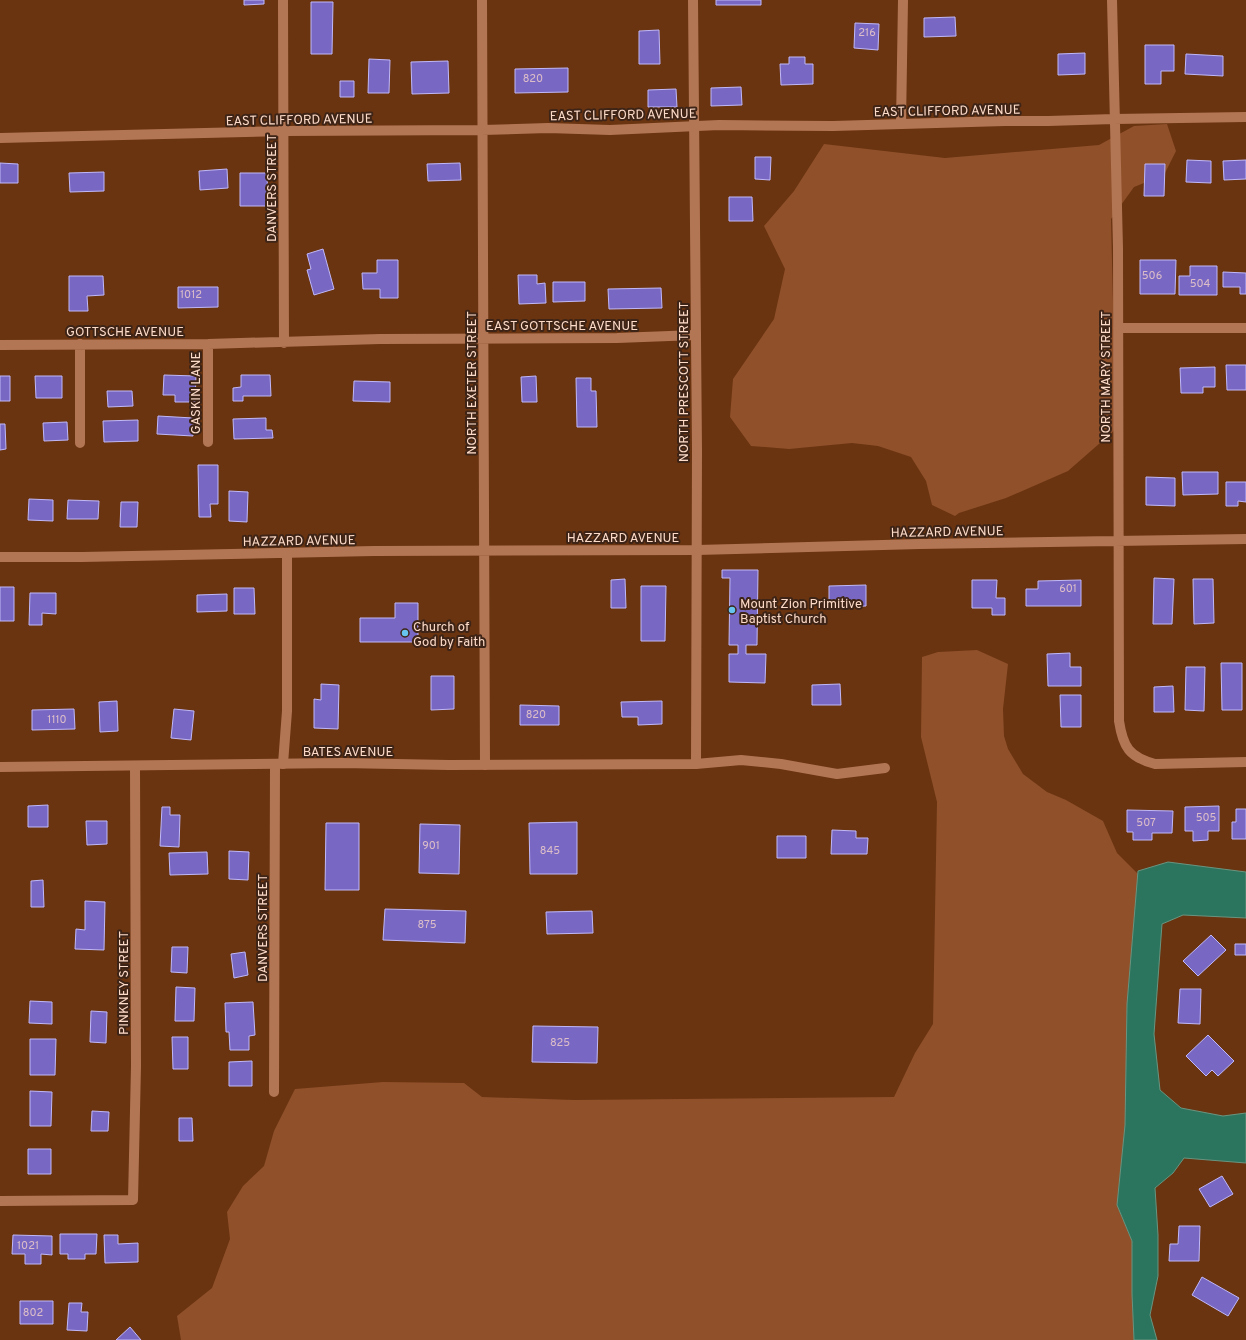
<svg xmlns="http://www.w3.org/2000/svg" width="1246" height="1340" font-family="Overpass,sans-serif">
<rect width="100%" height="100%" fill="#6a3411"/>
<path fill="#8f502a" d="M1167 124 1176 151 1164 175 1134 187 1111 219 1116 429 1068 471 1006 498 959 513 955 516 932 505 926 481 911 457 878 446 852 443 789 449 751 446 730 417 733 379 774 319 785 269 764 226 794 191 824 144 945 158 1099 145 1134 126Z
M977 650 1008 664 1003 709 1004 736 1008 749 1023 774 1047 792 1066 800 1103 821 1117 853 1138 874 1127 1004 1125 1125 1117 1205 1132 1241V1294L1134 1340H181L177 1316 212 1288 230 1239 227 1212 243 1186 264 1166 274 1131 295 1089 383 1082 464 1083 482 1097 574 1100 894 1097 915 1053 933 1024 937 802 921 737 922 657 938 652Z"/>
<path fill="#2b755f" stroke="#6a947f" d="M1168 862 1246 872V918L1183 915 1162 924 1154 1034 1160 1090 1181 1108 1223 1116 1246 1113V1163L1184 1158 1173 1173 1155 1188 1158 1235V1276L1150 1315 1157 1340H1134L1132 1294V1241L1117 1205 1125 1125 1127 1004 1138 871Z"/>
<path fill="#7968c3" stroke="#c0b8f8" d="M244 0H264V4L244 5Z
M716 0H761V5H716Z
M311 2H333L332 54H311Z
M955 17 956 36 924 37V18Z
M855 23 879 24 878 50 854 48Z
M659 30 660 64H639V31Z
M1145 45H1174V71H1161V84H1145Z
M1085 53V74L1058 75V54Z
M1186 54 1223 56V76L1185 74Z
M789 57H805V64H813V84L781 85 780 64H789Z
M369 59 390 60 389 93H368Z
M448 61 449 93 412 94 411 62Z
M568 68V92L515 93V69Z
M340 81H354V97H340Z
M741 87 742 105 711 106V88Z
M676 89 677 107H648V90Z
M755 157H771L770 180 755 179Z
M1187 160 1211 161V183L1186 182Z
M1246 160V179L1224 180 1223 161Z
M0 163 18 164V183H0Z
M460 163 461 180 428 181 427 164Z
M1145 164H1165L1164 196H1144Z
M227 169 228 188 200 190 199 171Z
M104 172V191L70 192 69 173Z
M240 173H267L268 206H240Z
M729 197H752L753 221H729Z
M323 249 334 289 314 295 307 270 311 269 307 254Z
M377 260H398V298H380V289H363L362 273H377Z
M1140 260H1176L1175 294H1140Z
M1190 266H1217V295H1179V276H1190Z
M1223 272 1246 273V294H1240V287H1223Z
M518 275H537V284L545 283 546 303 519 304Z
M69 276H103L104 295 87 296 88 311H69Z
M553 282H585V301L553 302Z
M178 287H218V307L178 308Z
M661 288 662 308 609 309 608 289Z
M1226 365H1246V390H1227Z
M1215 367V387H1203V393H1181L1180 368Z
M164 375 196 376 195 402H175V395H163Z
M241 375H270L271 396H243V401H233V388L241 387Z
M0 376H10V401H0Z
M35 376H62V398H36Z
M536 376 537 402H522L521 377Z
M576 378H591V391H596L597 427H577Z
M354 381 390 382V402L353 401Z
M107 391H132L133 406 108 407Z
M158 416 193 418V436L157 434Z
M266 418V430H272L273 438 234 439 233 419Z
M138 420V441L104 442 103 421Z
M67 422 68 440 44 441 43 423Z
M0 424H5L6 449 0 450Z
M198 465H218V504H210L211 517H199Z
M1182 472H1218V494L1183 495Z
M1146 477 1175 478V506L1146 505Z
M1226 482H1246V502L1238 501V506H1226Z
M229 491 248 492 247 522 229 521Z
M29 499 53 500V521L28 520Z
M68 500 99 501 98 519H67Z
M121 502H138L137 527H120Z
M722 570H758L757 645H746V654H766L765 683 729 682V654H738V645H729L730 578H722Z
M1154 578 1174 579 1172 624H1153Z
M625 579 626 608H611V580Z
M1193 579H1213L1214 623 1194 624Z
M972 580H997L996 598H1005V615H992V608H972Z
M1081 580V606H1026V589H1038V581Z
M866 585V606L829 607V586Z
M641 586H666L665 641H641Z
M0 587H14V621H0Z
M234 588H254L255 614H234Z
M30 593H56V614L42 613V625H29Z
M227 594V611L197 612V595Z
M395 603H418V642H360V618H395Z
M1070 653V667H1081V686H1048L1047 654Z
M1221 663H1242V710H1222Z
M1186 667H1205L1204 711 1185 710Z
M431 676H454V709L431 710Z
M321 684 339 685 338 729 314 728V699L321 700Z
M840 684 841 705H812V685Z
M1173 686 1174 712H1154V687Z
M1060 695H1081V727H1061Z
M117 701 118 731 100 732 99 702Z
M662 701V724L638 725V717H622L621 702Z
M520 705 559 706V725H520Z
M74 709 75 729 32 730V710Z
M174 709 194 711 191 740 171 738Z
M48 805V827H28V806Z
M1219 806V831H1208V840L1193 841V831H1185V807Z
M162 807H170V815H180L179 847 160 846Z
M1236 809H1246V839H1232V822H1236Z
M1127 810 1173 811 1172 833H1152V840H1133V832H1127Z
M86 821H107V844L87 845Z
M577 822V874H530L529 823Z
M326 823H359V890H325Z
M420 824 460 825 459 874 419 873Z
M832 830 856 831V838H868L867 854H831Z
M777 836H806V858H777Z
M229 851 249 852 248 880 229 879Z
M207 852 208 874 170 875 169 853Z
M43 880 44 907H31V881Z
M85 901 105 902 104 950 75 949 76 929 85 930Z
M385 909 466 911 465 943 383 940Z
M592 911 593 933 547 934 546 912Z
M1211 935 1226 950 1198 976 1183 961Z
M1235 944H1246V955H1235Z
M172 947H188L187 973 171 972Z
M245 952 248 975 234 978 231 954Z
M176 987 195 988 194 1021H175Z
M1180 989H1201L1200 1024 1178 1023Z
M30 1001 52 1002V1024L29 1023Z
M253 1002 255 1035 249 1036V1050H230L229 1032H226L225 1003Z
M91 1011 107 1012 106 1043 90 1042Z
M533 1026 598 1027 597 1063 532 1062Z
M1208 1035 1234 1061 1218 1076 1212 1070 1206 1076 1186 1056Z
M172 1037H188V1069H173Z
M30 1039H56L55 1075H30Z
M252 1061V1086H229V1062Z
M30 1091 52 1092 51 1126H30Z
M92 1111 109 1112 108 1131H91Z
M179 1118H192L193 1141H179Z
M28 1149H51V1174H28Z
M1222 1176 1233 1194 1210 1207 1199 1189Z
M1179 1226H1200L1199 1261H1169L1170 1244H1178Z
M60 1234H97L96 1254H85V1259H68V1254H60Z
M13 1235 52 1236V1255L41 1254V1264H25V1254H12Z
M104 1235H118V1244L138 1243V1262L105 1263Z
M1202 1277 1239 1298 1228 1316 1192 1295Z
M20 1301H53V1324H20Z
M69 1303H82L81 1312H88L87 1331 67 1330Z
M130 1327 141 1340H116Z"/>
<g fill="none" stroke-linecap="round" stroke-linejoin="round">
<path stroke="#b37654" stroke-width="10" d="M283 0 284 343
M482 0 485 765
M1112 0 1118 248 1119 721C1123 747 1129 757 1155 764L1246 762
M901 124 903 0
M0 138 284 131 482 130 548 128 610 130 719 125 833 126 1005 121H1048L1114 119 1246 117
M1118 328H1246
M80 344V443
M0 345 208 344 380 339 617 338 696 335
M208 442V344
M0 557H82L374 551 697 550 920 544 1246 539
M283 764 287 711V554
M696 764 741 760 781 764 837 774 885 768
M274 1092 275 764
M0 1201 133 1200 136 1066 135 766"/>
<path stroke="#b37654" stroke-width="10" d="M0 767 342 763 449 765 696 764 697 450 693 0"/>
</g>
<g fill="#66c4ef" stroke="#3d2416" stroke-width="1.5">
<circle cx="732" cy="610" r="4"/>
<circle cx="405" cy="633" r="4"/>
</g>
<g text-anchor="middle" stroke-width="4" stroke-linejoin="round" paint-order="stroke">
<g font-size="11" fill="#dcbec8">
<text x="867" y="36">216</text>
<text x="533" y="82">820</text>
<text x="1152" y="279">506</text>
<text x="1200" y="287">504</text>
<text x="191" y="298">1012</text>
<text x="1068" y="592">601</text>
<text x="536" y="718">820</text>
<text x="57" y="723">1110</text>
<text x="1206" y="821">505</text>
<text x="1146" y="826">507</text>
<text x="431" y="849">901</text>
<text x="550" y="854">845</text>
<text x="427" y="928">875</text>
<text x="560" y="1046">825</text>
<text x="28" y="1249">1021</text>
<text x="33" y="1316">802</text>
</g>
<g font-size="13" fill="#fddbc9" stroke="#3d2416">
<text transform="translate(947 110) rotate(-1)" y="5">EAST CLIFFORD AVENUE</text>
<text transform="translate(623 114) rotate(-1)" y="5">EAST CLIFFORD AVENUE</text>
<text transform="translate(299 119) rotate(-1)" y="5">EAST CLIFFORD AVENUE</text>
<text transform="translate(271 188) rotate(-90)" y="5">DANVERS STREET</text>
<text x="562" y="330">EAST GOTTSCHE AVENUE</text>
<text x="125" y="336">GOTTSCHE AVENUE</text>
<text transform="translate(1105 377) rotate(-90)" y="5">NORTH MARY STREET</text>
<text transform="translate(683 382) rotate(-90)" y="5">NORTH PRESCOTT STREET</text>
<text transform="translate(471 383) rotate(-90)" y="5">NORTH EXETER STREET</text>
<text transform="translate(195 393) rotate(-90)" y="5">GASKIN LANE</text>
<text transform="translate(947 531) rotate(-1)" y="5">HAZZARD AVENUE</text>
<text x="623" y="542">HAZZARD AVENUE</text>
<text transform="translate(299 540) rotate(-1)" y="5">HAZZARD AVENUE</text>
<text x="348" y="756">BATES AVENUE</text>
<text transform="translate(262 928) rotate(-90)" y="5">DANVERS STREET</text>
<text transform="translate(123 983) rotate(-90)" y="5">PINKNEY STREET</text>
</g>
<g font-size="13" fill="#fddbc9" stroke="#3d2416" text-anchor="start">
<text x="740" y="608">Mount Zion Primitive<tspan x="740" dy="15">Baptist Church</tspan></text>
<text x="413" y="631">Church of<tspan x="413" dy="15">God by Faith</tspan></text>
</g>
</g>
</svg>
